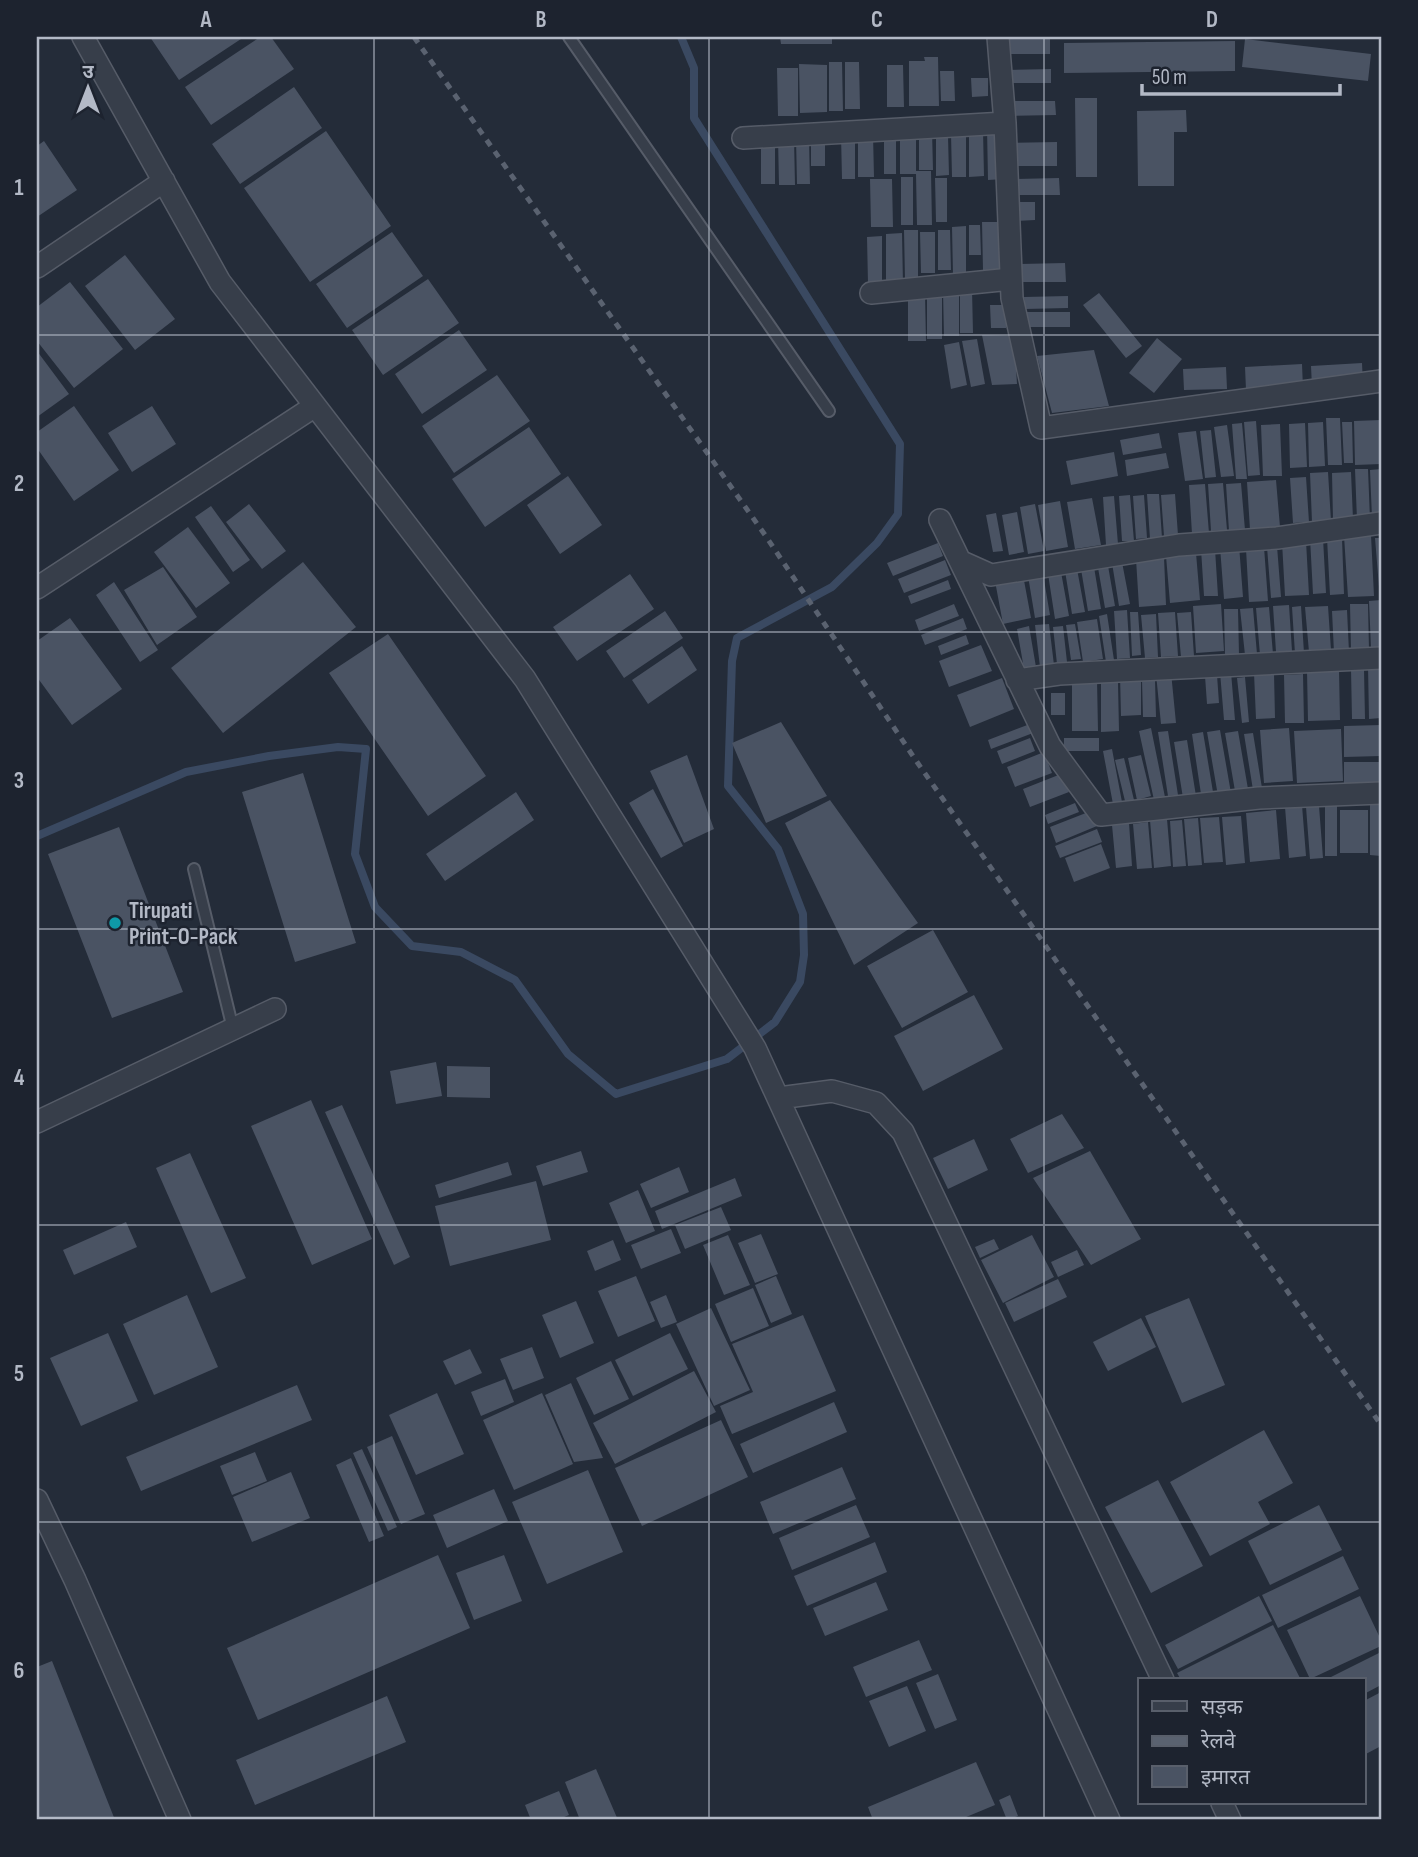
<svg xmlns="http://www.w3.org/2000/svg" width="1418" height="1857" font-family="'Sofia Sans Condensed','Noto Sans Devanagari',sans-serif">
<rect width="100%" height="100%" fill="#242c39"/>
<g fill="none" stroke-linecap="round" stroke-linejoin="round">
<path stroke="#3a4961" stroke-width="8" d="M37 836 186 772 269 756 338 747 366 749 355 854 375 907 412 946 461 952 515 980 568 1054 616 1094 727 1059 775 1022 800 982 804 955 803 914 778 849 728 786 732 661 737 638 832 587 877 543 898 514 900 444 694 118V68L681 37"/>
</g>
<path fill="#4a5363" d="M150 37H244L179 80Z
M260 37H271L294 69 211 125 185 87Z
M780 37H832V44H781Z
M1004 39H1050V54H1004Z
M1245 39 1371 54 1368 81 1242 67Z
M1235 41V71L1064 73V43Z
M924 57H938L939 106H909V61H925Z
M829 62H842L843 111H829Z
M845 62H859L860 109H845Z
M799 64 827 65V112L800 113Z
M887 65H903L904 107H887Z
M777 68H798V116H778Z
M1051 69V83H1004V70Z
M940 71H954L955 101H941Z
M971 78H988V96L972 97Z
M294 87 322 128 240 184 212 144Z
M1075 98H1097V177H1076Z
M1006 101H1055L1056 115 1006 116Z
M1186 110 1187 132H1174V186H1138L1137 111Z
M1003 127 1004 179 988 180 987 128Z
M919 130H932L933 170H919Z
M969 130H983L984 176 969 177Z
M326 131 391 226 310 282 244 188Z
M900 131H916V171H931L932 225H917L916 174H900Z
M855 134V179H842L841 135Z
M858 134H873L874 177H858Z
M884 134H896V174H884Z
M951 134H966V177H952Z
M811 136H825V166H811Z
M936 136H948L949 175 936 176Z
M778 138H794L795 185H779Z
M796 138H809L810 184H797Z
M44 141 77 190 37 217V146Z
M775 141V184H761V142Z
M1057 142V166H1009V143Z
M901 177H913V225H901Z
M935 178H947V222H936Z
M1059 178 1060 195H1016V179Z
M870 179H892L893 227H871Z
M1016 202H1035V220L1016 221Z
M982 222H1002L1003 270H983Z
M969 225H980L981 255H969Z
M966 226V275H953L952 227Z
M904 230H918V280H905Z
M938 230H950L951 270H938Z
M392 232 423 276 347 328 316 284Z
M920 232H935V273H921Z
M902 233 903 284H886V234Z
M882 236V284H868L867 237Z
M125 255 175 319 135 350 85 286Z
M1065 263 1066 282H1020V264Z
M428 279 459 323 383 375 352 330Z
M70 282 123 349 74 388 37 341V307Z
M960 289H972L973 333H960Z
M927 291H942V339H927Z
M943 291H959V336H944Z
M1099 293 1142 346 1126 358 1083 305Z
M908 294H925L926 341H908Z
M1068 296V308L1025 309 1024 297Z
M990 305H1006V328H991Z
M1027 312H1070V327H1027Z
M459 330 487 370 422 414 395 374Z
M982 335 1014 336 1017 384 992 385Z
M1157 338 1182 359 1154 393 1129 373Z
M977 339 985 384 971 387 962 341Z
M959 342 967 385 951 389 944 345Z
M1094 350 1109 406 1052 413 1037 356Z
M37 351 69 394 37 417Z
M1362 363 1363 384 1312 387 1311 366Z
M1302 364 1303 388 1246 390 1245 367Z
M1226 367 1227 389 1184 390 1183 369Z
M497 375 530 421 454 473 422 426Z
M74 406 119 470 74 501 37 448V432Z
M152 406 176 444 132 472 108 433Z
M1326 418H1340L1342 465H1328Z
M1381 420V464L1355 465 1354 421Z
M1256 421 1260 475 1248 476 1244 422Z
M1323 422 1325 466 1309 467 1308 423Z
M1342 422H1352L1353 463H1344Z
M1242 423 1247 479H1236L1232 424Z
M1305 423 1307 467 1290 468 1289 424Z
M1280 424 1282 476H1263L1261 425Z
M1227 425 1234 476 1221 477 1214 427Z
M529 427 561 474 485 527 452 479Z
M1211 430 1216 477 1205 478 1200 431Z
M1196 431 1203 479 1185 481 1178 433Z
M1159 433 1162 448 1123 455 1120 440Z
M1114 452 1118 476 1071 485 1066 461Z
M1166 453 1169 468 1127 476 1125 460Z
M1355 469H1368L1370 519 1357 520Z
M1381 469V517L1372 518 1370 470Z
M1328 472 1331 521 1312 522 1310 473Z
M1351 472 1353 519 1333 520 1332 473Z
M568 476 602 525 560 554 527 505Z
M1306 477 1309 522 1293 523 1290 478Z
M1276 480 1280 527 1250 530 1247 482Z
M1223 483 1227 530 1211 531 1208 484Z
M1241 483 1245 530 1229 531 1226 484Z
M1205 484 1209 533 1192 534 1189 485Z
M1147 494H1159L1162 538 1150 539Z
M1175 494 1178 535 1164 536 1161 495Z
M1130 495 1134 541H1122L1119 496Z
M1144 495 1147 538 1136 539 1133 496Z
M1114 496 1118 544 1106 545 1103 497Z
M1092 498 1101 545 1075 549 1067 502Z
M1060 501 1068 547 1046 551 1038 505Z
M249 504 286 551 262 569 226 522Z
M1035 504 1044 551 1028 554 1020 507Z
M211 506 250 560 233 572 195 517Z
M1017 512 1024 552 1009 555 1002 515Z
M996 513 1003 551 993 552 986 515Z
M188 527 230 583 196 608 154 552Z
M1371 535 1374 596 1348 597 1344 536Z
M1310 538H1323L1326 593 1313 594Z
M1327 538H1342L1344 594 1330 595Z
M1375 538H1381V587H1379Z
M1306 541 1309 595 1285 596 1282 542Z
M938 543 943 556 893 576 887 563Z
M1239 545 1243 597 1224 599 1220 547Z
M1277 546 1281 597 1271 598 1267 547Z
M1264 547 1268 601 1249 602 1246 549Z
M1201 549H1215L1218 596H1204Z
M1196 553 1200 600 1170 603 1166 556Z
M1164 557 1166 605 1139 607 1136 559Z
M945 560 951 575 904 593 898 579Z
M1107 560 1115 606 1105 608 1097 562Z
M1093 561 1101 609 1088 611 1080 563Z
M303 562 356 627 223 733 171 668Z
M1122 562 1130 604 1119 606 1112 563Z
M163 567 197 617 157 645 124 590Z
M1077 569 1085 612 1072 614 1065 571Z
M1061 572 1069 616 1055 619 1048 574Z
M630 574 654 609 577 661 553 627Z
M1043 574 1050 615 1035 618 1028 576Z
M1023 575 1031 618 1003 624 995 581Z
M948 580 951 589 911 604 908 596Z
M114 582 158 650 140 662 96 595Z
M1381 600V647L1371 648 1369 601Z
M954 604 959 616 919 631 915 620Z
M1221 604 1224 651 1196 653 1193 606Z
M1350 604H1368L1369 650 1351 651Z
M1289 605 1292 651 1276 652 1273 606Z
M1301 606 1304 653 1295 654 1292 607Z
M1328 606 1331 650 1309 652 1305 607Z
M1269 607 1273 654 1260 655 1256 608Z
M1253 608 1257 654 1245 655 1240 609Z
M1224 609H1238L1239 655H1225Z
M1127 610 1130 658 1117 659 1114 611Z
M1347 610 1349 652 1334 653 1332 611Z
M665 611 683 638 624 678 606 651Z
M1130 612H1138L1141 655 1132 656Z
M1175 612 1178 656 1161 657 1158 613Z
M1191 612 1194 656 1181 657 1177 613Z
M1107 614 1114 660 1106 662 1099 616Z
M1156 614 1158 657 1145 658 1141 615Z
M70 618 122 689 72 725 37 677V641Z
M963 618 967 629 925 645 921 635Z
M1097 619 1103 659 1083 662 1077 622Z
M1049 624 1054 665 1040 667 1035 625Z
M1075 624 1081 659 1071 660 1066 625Z
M1029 626 1036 667 1024 669 1017 629Z
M1063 626 1067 662 1057 664 1053 627Z
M388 634 486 776 428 816 329 673Z
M966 635 969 644 941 655 938 646Z
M981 645 992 671 949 687 939 661Z
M682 646 697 670 648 704 632 680Z
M1368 666H1381V718L1369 719Z
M1351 669H1364L1365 719H1352Z
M1339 670 1340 720 1308 721 1307 671Z
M1171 672 1176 723 1161 724 1156 674Z
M1220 672H1231L1235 720H1224Z
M1254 673H1274L1275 718 1256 719Z
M1303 674 1304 723H1285L1284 675Z
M1120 675H1141V715L1121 716Z
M1217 675 1219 703 1207 704 1205 676Z
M1245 677 1249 722 1242 723 1237 678Z
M1002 678 1014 709 970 727 957 695Z
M1097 679 1098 731H1072V680Z
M1142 680H1155L1156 717H1143Z
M1101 683H1118L1119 731 1101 732Z
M1051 693H1065V715H1051Z
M781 722 827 796 766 823 732 743Z
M1030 724 1033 733 991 749 988 740Z
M1381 725V756L1344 757V726Z
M1151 728 1165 797 1154 800 1139 731Z
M1289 728 1293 781 1264 783 1260 730Z
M1341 729 1343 781 1297 783 1294 731Z
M1220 730 1231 793 1218 796 1207 732Z
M1168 731 1178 795 1168 796 1158 732Z
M1238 731 1248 789 1235 791 1225 733Z
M1203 732 1213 792 1201 794 1192 734Z
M1253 733 1262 788 1253 790 1244 734Z
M1030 738 1035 751 1002 764 997 751Z
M1064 738H1099V751H1064Z
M1187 740 1196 796 1183 798 1174 742Z
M1112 749 1122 802 1113 804 1103 751Z
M1044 752 1052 773 1015 787 1007 767Z
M687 755 714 829 684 843 650 771Z
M1141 755 1151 796 1137 800 1128 758Z
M1124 758 1134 800 1125 801 1115 760Z
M1344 762H1381V784L1344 785Z
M303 773 356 943 295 962 242 792Z
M1061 774 1069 792 1030 807 1023 789Z
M653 789 683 846 661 858 629 803Z
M516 792 534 820 445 881 426 854Z
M830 800 918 923 854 965 785 823Z
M1075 803 1079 812 1048 824 1045 815Z
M1325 803H1337V856H1325Z
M1370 804H1381V856L1370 855Z
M1302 805 1306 856 1289 858 1285 807Z
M1319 806 1323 858 1310 859 1306 807Z
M1276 810 1280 859 1250 862 1246 813Z
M1340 810H1368V853H1340Z
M1091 811 1097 826 1056 843 1050 827Z
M1241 816 1245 863 1226 865 1222 817Z
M1219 817 1223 862 1204 863 1200 818Z
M1198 818 1202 865 1188 866 1184 819Z
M1167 819 1171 866 1154 868 1150 820Z
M1182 820 1186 866 1173 867 1170 821Z
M1148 822 1152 868 1137 869 1133 824Z
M1129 823 1132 866 1116 868 1112 825Z
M119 827 183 992 112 1018 48 854Z
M1097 829 1102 842 1060 858 1055 846Z
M1101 844 1110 868 1074 882 1065 858Z
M933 930 968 992 902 1028 867 966Z
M974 995 1003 1049 923 1091 894 1036Z
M436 1062 442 1096 396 1104 390 1071Z
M447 1066 490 1067V1098L447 1097Z
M311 1100 372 1239 312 1265 251 1126Z
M342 1105 410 1257 394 1265 325 1112Z
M1062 1114 1084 1148 1028 1173 1010 1139Z
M974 1139 988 1170 948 1189 933 1158Z
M581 1151 588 1172 543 1186 536 1166Z
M1090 1151 1141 1239 1091 1265 1033 1178Z
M190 1153 246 1278 211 1293 156 1168Z
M508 1162 512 1175 439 1198 435 1185Z
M679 1167 689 1192 651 1208 640 1184Z
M735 1178 742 1196 662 1229 655 1211Z
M536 1181 551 1240 450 1266 435 1206Z
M638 1190 655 1231 626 1243 609 1203Z
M721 1207 731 1230 685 1249 675 1225Z
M126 1222 137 1247 74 1275 63 1250Z
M671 1229 681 1253 641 1269 631 1245Z
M761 1234 778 1274 755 1283 738 1243Z
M728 1235 750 1285 724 1295 703 1245Z
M1032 1235 1054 1277 1003 1303 981 1260Z
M994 1239 999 1249 980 1258 975 1247Z
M613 1240 621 1260 595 1271 587 1251Z
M1077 1250 1084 1265 1058 1277 1051 1262Z
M636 1276 655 1321 618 1337 598 1291Z
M776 1276 792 1314 771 1323 755 1285Z
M1058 1279 1067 1297 1014 1322 1005 1303Z
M753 1288 769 1326 731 1342 715 1304Z
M187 1295 218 1367 154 1395 123 1324Z
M666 1295 677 1322 661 1328 650 1302Z
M1189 1298 1225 1385 1182 1403 1145 1316Z
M576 1301 594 1343 560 1358 542 1315Z
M711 1308 750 1390 714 1406 676 1324Z
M803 1315 836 1391 732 1434 720 1406 753 1392 732 1344Z
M1141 1318 1156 1347 1108 1371 1093 1342Z
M108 1333 138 1401 81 1426 50 1358Z
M670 1333 688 1369 633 1396 615 1360Z
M532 1347 544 1378 513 1390 500 1359Z
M470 1349 482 1373 455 1385 443 1361Z
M611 1361 629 1399 594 1415 576 1378Z
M694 1371 716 1412 615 1464 593 1423Z
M505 1379 514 1402 481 1416 471 1392Z
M571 1383 603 1458 574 1462 545 1395Z
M297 1385 312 1420 141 1491 126 1457Z
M437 1393 464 1454 416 1475 389 1415Z
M542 1393 573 1464 514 1490 483 1420Z
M834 1402 847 1432 753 1473 740 1444Z
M721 1420 748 1477 642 1526 615 1468Z
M1264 1430 1293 1483 1258 1502 1270 1524 1210 1556 1170 1482Z
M392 1436 425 1514 401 1524 367 1447Z
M362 1449 397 1527 388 1531 353 1453Z
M255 1452 267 1481 232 1495 220 1466Z
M351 1458 384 1536 369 1542 336 1465Z
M842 1467 856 1499 773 1534 760 1502Z
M588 1470 623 1552 547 1584 512 1502Z
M291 1472 310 1518 252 1542 233 1497Z
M1158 1480 1203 1566 1151 1593 1105 1507Z
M494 1489 508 1521 447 1548 433 1515Z
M856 1505 870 1537 792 1570 779 1538Z
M1319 1505 1342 1550 1270 1585 1248 1541Z
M875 1542 887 1572 807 1606 794 1576Z
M438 1555 470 1628 258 1720 227 1648Z
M504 1555 522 1601 474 1620 456 1573Z
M1343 1556 1359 1589 1278 1628 1262 1595Z
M876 1582 888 1610 825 1636 813 1608Z
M1259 1596 1272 1621 1178 1669 1165 1645Z
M1360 1596 1381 1640V1646L1310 1679 1287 1630Z
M1273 1625 1301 1680H1181L1177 1673Z
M919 1640 932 1670 866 1697 853 1667Z
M1381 1652V1685L1364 1694V1680H1325Z
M52 1661 115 1820H37V1667Z
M938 1674 957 1720 935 1729 916 1683Z
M907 1686 926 1731 889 1747 869 1701Z
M1381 1692V1746L1364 1755V1701Z
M387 1696 406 1742 255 1805 236 1760Z
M976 1762 995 1805 959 1820H873L868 1807Z
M596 1769 618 1820H580L565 1782Z
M559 1791 569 1815 557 1820H531L525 1805Z
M1010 1795 1018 1816 1007 1820 999 1800Z"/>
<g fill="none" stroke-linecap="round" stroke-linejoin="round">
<g stroke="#565c68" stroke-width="14">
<path id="lane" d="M569 37 829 411
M194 869 233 1029"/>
</g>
<g stroke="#565c68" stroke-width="24">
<path id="street" d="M83 37 220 282 525 679 755 1048 1109 1820
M998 37 1005 123 1012 298 1041 428 1381 381
M743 138 1005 123
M37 267 164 181
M871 293 1011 279
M940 520 1050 746 1101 815 1259 798 1381 793
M962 562 991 575 1179 545 1277 538 1381 523
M37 588 315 406
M1017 680 1059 674 1381 658
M779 1098 832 1091 876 1103 903 1132 1163 1680
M37 1122 275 1009
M37 1500 75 1580 180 1820
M1222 1803 1230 1820"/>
</g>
<use href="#lane" stroke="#373e4a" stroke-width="10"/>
<use href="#street" stroke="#373e4a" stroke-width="21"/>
<path stroke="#5a6270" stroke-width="5" stroke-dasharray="7 7" stroke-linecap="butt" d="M414 37 765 535 917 762 1381 1425"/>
</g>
<path fill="none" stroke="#b3b9c6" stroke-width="2" stroke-opacity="0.55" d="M374 37V1820M709 37V1820M1044 37V1820M37 335H1381M37 632H1381M37 929H1381M37 1225H1381M37 1522H1381"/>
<circle fill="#0f9aa8" stroke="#1d232f" stroke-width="2.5" cx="115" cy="923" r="7"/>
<g text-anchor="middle" stroke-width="5" stroke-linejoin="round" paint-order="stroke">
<g font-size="23" font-weight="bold" fill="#b3b9c6" stroke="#1d232f" text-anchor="start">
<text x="129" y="918">Tirupati<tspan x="129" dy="26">Print-O-Pack</tspan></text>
</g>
</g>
<rect width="1418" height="1857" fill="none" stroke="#1d232f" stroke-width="77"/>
<rect x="1138" y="1678" width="228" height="126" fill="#1d232f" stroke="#595f6b" stroke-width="2"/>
<rect x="1152" y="1701" width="35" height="10" fill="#373e4a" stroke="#595f6b" stroke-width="2"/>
<text x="1201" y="1714" font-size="21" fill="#b3b9c6">सड़क</text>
<rect x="1152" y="1736" width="35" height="10" fill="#5a6270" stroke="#595f6b" stroke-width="2"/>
<text x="1201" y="1748" font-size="21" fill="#b3b9c6">रेलवे</text>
<rect x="1152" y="1766" width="35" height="21" fill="#4a5363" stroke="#595f6b" stroke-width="2"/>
<text x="1201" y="1784" font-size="21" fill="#b3b9c6">इमारत</text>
<g transform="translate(88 88)" stroke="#1d232f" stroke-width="5" paint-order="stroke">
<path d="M0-5L12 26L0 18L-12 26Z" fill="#b3b9c6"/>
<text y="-10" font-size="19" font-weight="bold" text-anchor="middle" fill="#b3b9c6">उ</text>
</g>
<path d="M1142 84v10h198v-10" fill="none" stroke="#b3b9c6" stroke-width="3.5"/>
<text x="1152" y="84" font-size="21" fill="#b3b9c6" stroke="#1d232f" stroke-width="5" paint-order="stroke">50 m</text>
<rect x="38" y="38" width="1342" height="1780" fill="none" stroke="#b3b9c6" stroke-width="2.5"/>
<g font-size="23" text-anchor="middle" font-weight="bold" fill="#b3b9c6">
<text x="206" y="27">A</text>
<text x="541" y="27">B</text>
<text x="877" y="27">C</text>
<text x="1212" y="27">D</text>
<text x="19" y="195">1</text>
<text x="19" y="491">2</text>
<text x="19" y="788">3</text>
<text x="19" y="1085">4</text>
<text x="19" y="1381">5</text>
<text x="19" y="1678">6</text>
</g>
</svg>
